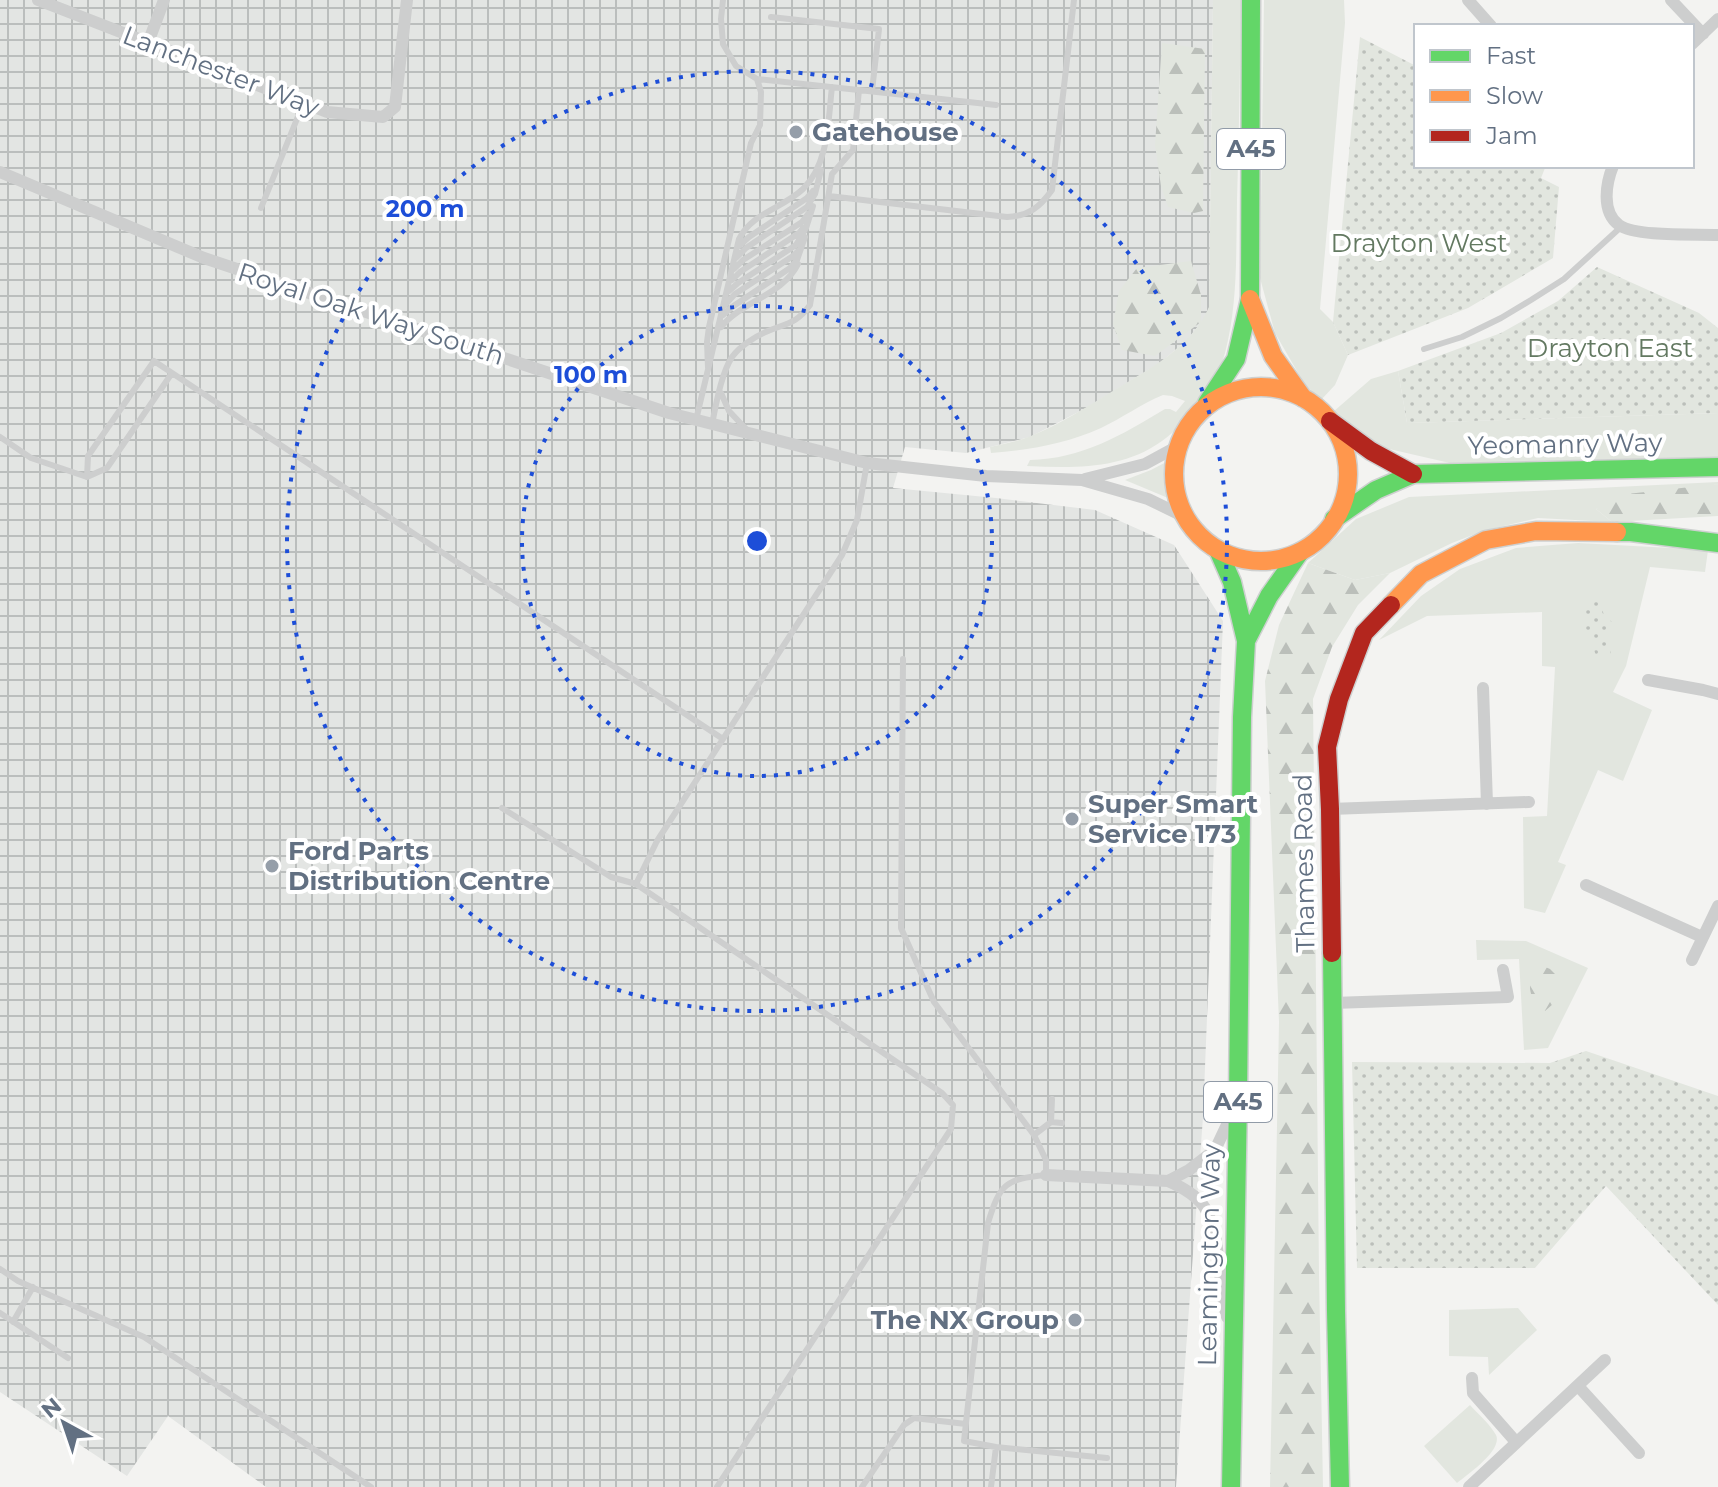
<svg xmlns="http://www.w3.org/2000/svg" width="1718" height="1487" font-family="Montserrat,sans-serif">
<defs>
<pattern id="industrial-grid" width="8" height="8" patternUnits="userSpaceOnUse" patternTransform="scale(2)"><rect width="8" height="8" fill="#e3e5e3"/><path d="M0 4h8M4 0v8" fill="none" stroke="#bbbebd"/></pattern>
<pattern id="forest-firs" width="22" height="20" patternUnits="userSpaceOnUse" patternTransform="scale(2)"><rect width="22" height="20" fill="#e2e6df"/><path d="M5 1l3.5 6h-7zM16 11l3.5 6h-7z" fill="#bbbfba"/></pattern>
<pattern id="park-dots" width="8" height="8" patternUnits="userSpaceOnUse" patternTransform="scale(2)"><rect width="8" height="8" fill="#e2e6df"/><path d="M2 2h.1M6 6h.1" fill="none" stroke="#bbbfba" stroke-width="1.8" stroke-linecap="round"/></pattern>
</defs>
<rect width="100%" height="100%" fill="#f3f3f1"/>
<path fill="url(#industrial-grid)" d="M0 0H1213L1209 308 1204 319 1187 340 1161 362 1088 407 1030 437 966 453 905 447 893 488 996 498 1095 510 1174 545 1223 621 1203 1117 1176 1487H266L168 1416 127 1476 0 1392Z"/>
<path fill="#e2e6df" d="M1213 0H1241C1240 67 1239 134 1237 201 1236 251 1238 304 1225 353 1217 383 1187 424 1162 441 1122 470 1073 468 1027 466L1030 460C1081 459 1122 435 1165 409H1170L1176 412 1185 401 1172 396 1163 395C1141 404 1122 418 1101 428 1065 444 1030 450 991 453L990 447C1003 444 1019 441 1031 436 1060 424 1087 407 1113 391 1149 369 1191 348 1209 307Z
M1264 0H1344L1345 23 1320 309 1333 322 1348 355 1335 385 1321 400 1305 385 1275 333 1260 278Z
M1398 371 1407 423 1718 413V457L1450 463 1376 446 1333 412 1371 379Z
M1170 460 1169 477 1171 496 1168 498 1125 480 1151 470Z
M1718 482V484L1596 509 1612 522 1538 518 1483 531 1452 543 1390 573 1355 580 1308 563 1356 519 1409 497Z
M1578 543 1708 550 1705 572 1650 567 1626 666 1613 692 1652 710 1623 781 1598 770 1558 862 1566 865 1545 913 1524 908 1523 817 1547 816 1555 667 1542 666V612L1427 616 1379 640 1421 596 1460 569 1516 548Z
M1476 940 1526 941 1588 968 1548 1048 1524 1050 1519 959 1477 960Z
M1518 1308 1537 1330 1489 1375 1488 1357 1449 1356V1310Z
M1470 1405C1478 1414 1490 1424 1496 1435 1503 1450 1468 1474 1457 1483L1424 1446Z"/>
<path fill="url(#forest-firs)" d="M1162 43 1205 49 1203 211 1194 213 1168 207 1161 186 1155 145Z
M1191 261 1201 295V322L1155 356 1122 350 1113 324 1119 291 1137 268Z
M1718 484V516L1612 522 1596 509 1627 494Z
M1308 563 1355 580 1390 573 1358 605 1332 647 1313 699 1319 1274 1323 1487H1270L1279 1022 1265 681 1279 625Z
M1531 961 1550 969 1562 981 1561 997 1545 1011 1534 1008 1530 989Z"/>
<path fill="url(#park-dots)" d="M1360 37 1416 66V166H1543L1545 168 1541 178 1559 187 1553 258 1468 308 1348 355 1333 322Z
M1597 267 1699 313 1718 328V413L1407 423 1398 371 1501 333 1558 301Z
M1598 597 1604 615 1613 623V626L1606 633 1611 654 1597 658 1586 629 1582 607Z
M1586 1051 1718 1096V1305L1606 1186 1535 1268H1357L1352 1062 1550 1063Z"/>
<g fill="none" stroke-linecap="round" stroke-linejoin="round">
<g stroke="#ced0d0" stroke-width="21">
<path id="fast" d="M1207 403 1236 359 1250 299 1251 0
M1334 519 1376 490 1413 474 1718 467
M1617 532H1631L1718 543
M1218 550 1232 582 1246 641 1242 717 1238 1100 1231 1487
M1246 641 1269 596 1300 552
M1332 953 1336 1311 1340 1487"/>
</g>
<g stroke="#ced0d0" stroke-width="21">
<path id="slow" d="M1250 299 1273 356 1303 398
M1174 474a87 87 0 1 1 174 0a87 87 0 1 1-174 0Z
M1391 605 1421 574 1486 540 1536 531 1617 532"/>
</g>
<g stroke="#ced0d0" stroke-width="21">
<path id="jam" d="M1330 421 1371 451 1413 474
M1332 953 1330 809 1327 747 1339 699 1364 633 1391 605"/>
</g>
<path stroke="#cdcece" stroke-width="6" d="M771 17 879 29 872 91
M757 79 996 105
M829 196 1007 217C1029 216 1040 207 1052 190L1074 0
M261 208 303 104
M739 246 749 237 807 198 813 191
M736 258 746 248 807 207 815 194 821 170
M734 269 743 260 802 222 808 214
M732 280 740 272 799 233 803 228
M729 291 738 283 796 245 806 228 813 206
M724 306 735 294 793 256 798 251
M723 315 732 307 790 268 797 260 805 237
M721 327C742 301 783 295 798 264
M1424 349 1462 337 1501 318 1531 300 1564 279 1621 227
M708 368 707 342 709 327 751 143 760 125 761 92 757 79 736 66 723 44 721 19 723 0
M721 393 729 411 746 429
M696 420 739 239C752 213 783 208 803 189 829 164 828 120 832 87
M712 424C716 405 721 374 732 357 740 346 756 336 768 331 788 323 797 323 810 305L832 174 853 150 859 90
M0 437 31 458 87 477 88 456 154 361 723 739
M87 477 107 468 172 373
M903 659 901 928 934 1002 1034 1135 1046 1160V1175C1006 1179 1000 1183 988 1223L964 1441 996 1447 1107 1458
M502 808 611 877 636 884
M1051 1122 1052 1099
M1034 1135 1051 1122 1062 1123
M0 1269 18 1281 144 1337 371 1487
M0 1313 68 1358
M13 1322 33 1287
M717 1487 951 1129 953 1105 942 1093 636 884 657 841 842 555 857 520 867 463
M862 1487 904 1425 914 1418 966 1424
M991 1487 996 1447"/>
<path stroke="#cdcece" stroke-width="12" d="M38 0 327 112 383 117 395 107 407 0
M1468 0 1491 26
M1671 0 1703 34
M148 43 164 0
M1692 44 1718 19
M1613 166C1606 183 1601 212 1619 225 1636 237 1695 234 1718 235
M0 172 204 258 669 413 867 463 986 476 1082 480 1148 499 1185 517
M1085 479 1145 464 1180 445
M1648 680 1703 690 1718 694
M1483 688 1487 804
M1330 809 1529 802
M1586 885 1702 937
M1692 960 1718 906
M1333 1003 1508 997 1503 970
M1046 1175 1168 1181C1182 1187 1201 1198 1207 1212 1221 1239 1218 1285 1227 1317
M1168 1181 1189 1170 1215 1150 1232 1114
M1472 1378 1473 1393 1516 1442
M1578 1386 1639 1453
M1469 1487 1605 1360"/>
<use href="#fast" stroke="#63d668" stroke-width="18"/>
<use href="#slow" stroke="#ff974d" stroke-width="18"/>
<use href="#jam" stroke="#b3261e" stroke-width="18"/>
</g>
<g fill="none" stroke="#1d4ed8" stroke-width="4" stroke-dasharray="4 8">
<circle cx="757" cy="541" r="235"/>
<circle cx="757" cy="541" r="470"/>
</g>
<g fill="#959ea9" stroke="#fff" stroke-width="3">
<circle cx="796" cy="132" r="8"/>
<circle cx="1072" cy="819" r="8"/>
<circle cx="272" cy="866" r="8"/>
<circle cx="1075" cy="1320" r="8"/>
</g>
<g text-anchor="middle" stroke-width="8" stroke-linejoin="round" paint-order="stroke">
<g fill="#fff" stroke="#919ba8" stroke-width="2">
<rect x="1217" y="129" width="68" height="40" rx="6"/>
<rect x="1204" y="1082" width="68" height="40" rx="6"/>
</g>
<g font-size="24" font-weight="bold" fill="#627082">
<text x="1251" y="157">A45</text>
<text x="1238" y="1110">A45</text>
</g>
<g font-size="26" fill="#627082" stroke="#fff">
<text transform="translate(221 71) rotate(21)" y="9">Lanchester Way</text>
<text transform="translate(371 314) rotate(18)" y="9">Royal Oak Way South</text>
<text transform="translate(1565 444) rotate(-1)" y="9">Yeomanry Way</text>
<text transform="translate(1304 863) rotate(-91)" y="9">Thames Road</text>
<text transform="translate(1209 1255) rotate(-89)" y="9">Leamington Way</text>
</g>
<g font-size="26" font-weight="bold" fill="#627082" stroke="#fff" text-anchor="start">
<text x="812" y="141">Gatehouse</text>
<text x="1088" y="813">Super Smart<tspan x="1088" dy="30">Service 173</tspan></text>
<text x="288" y="860">Ford Parts<tspan x="288" dy="30">Distribution Centre</tspan></text>
<text x="1059" y="1329" text-anchor="end">The NX Group</text>
</g>
<g font-size="26" fill="#637961" stroke="#fff">
<text x="1419" y="252">Drayton West</text>
<text x="1610" y="357">Drayton East</text>
</g>
</g>
<circle cx="757" cy="541" r="12" fill="#1d4ed8" stroke="#fff" stroke-width="4"/>
<g font-size="24" text-anchor="middle" font-weight="bold" fill="#1d4ed8" stroke="#fff" stroke-width="8" stroke-linejoin="round" paint-order="stroke">
<text x="425" y="217">200 m</text>
<text x="591" y="383">100 m</text>
</g>
<rect x="1414" y="24" width="280" height="144" fill="#ffffff" stroke="#c0c6cd" stroke-width="2"/>
<rect x="1430" y="50" width="40" height="12" fill="#63d668" stroke="#c0c6cd" stroke-width="2"/>
<text x="1486" y="64" font-size="24" fill="#627082">Fast</text>
<rect x="1430" y="90" width="40" height="12" fill="#ff974d" stroke="#c0c6cd" stroke-width="2"/>
<text x="1486" y="104" font-size="24" fill="#627082">Slow</text>
<rect x="1430" y="130" width="40" height="12" fill="#b3261e" stroke="#c0c6cd" stroke-width="2"/>
<text x="1486" y="144" font-size="24" fill="#627082">Jam</text>
<g transform="translate(64 1423) rotate(320)" stroke="#ffffff" stroke-width="6" paint-order="stroke">
<path d="M0-6L14 30L0 20L-14 30Z" fill="#627082"/>
<text y="-12" font-size="22" font-weight="bold" text-anchor="middle" fill="#627082">N</text>
</g>
</svg>
